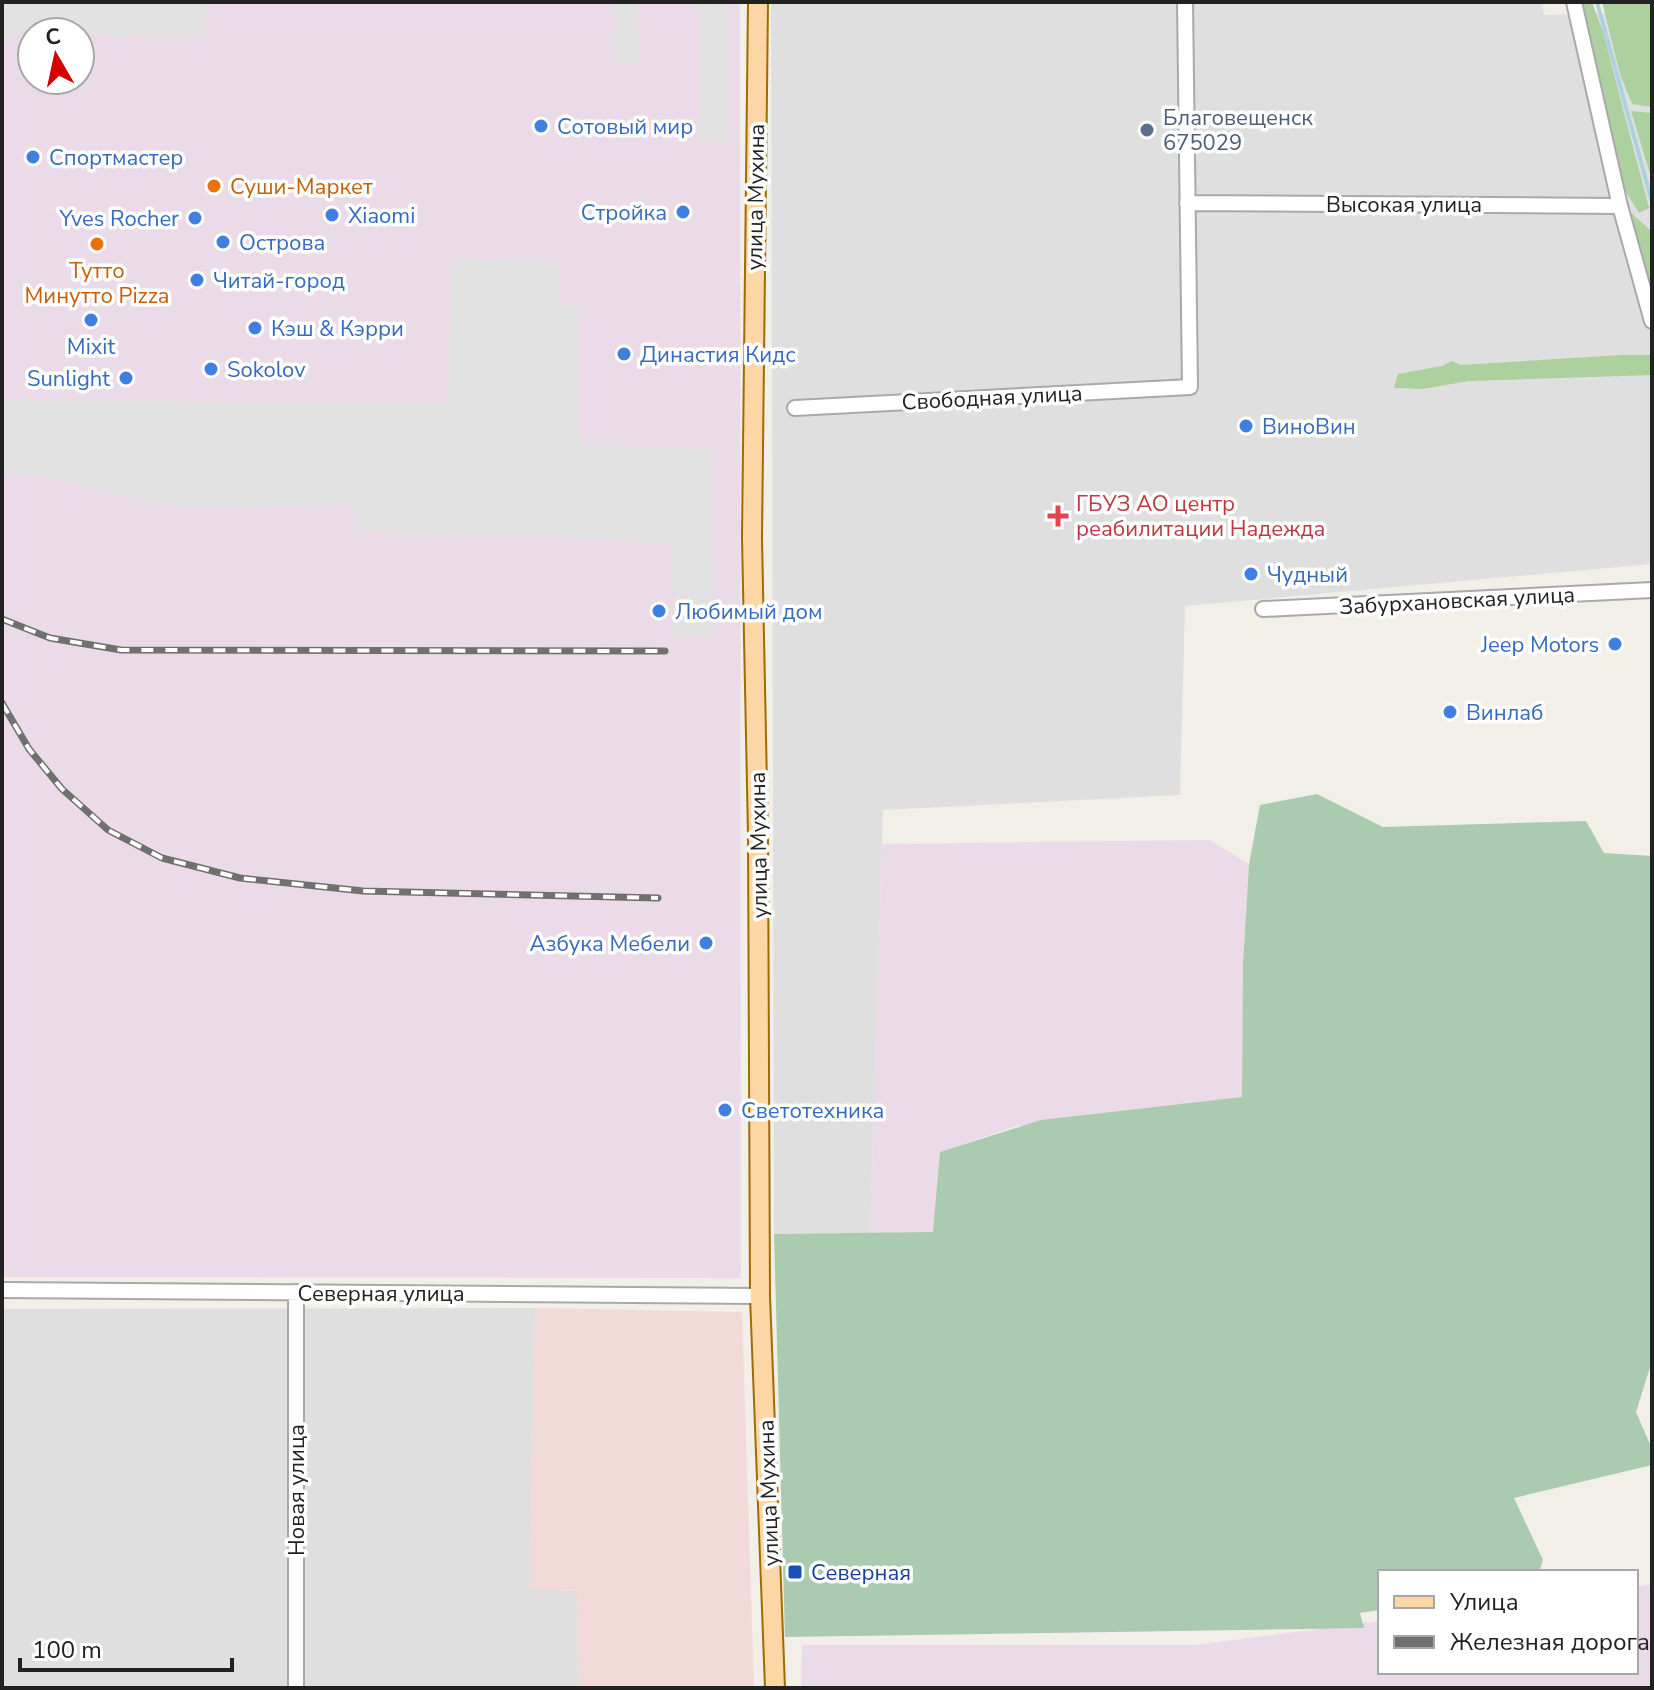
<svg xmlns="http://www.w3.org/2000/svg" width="1654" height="1690" font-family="'Nunito Sans',sans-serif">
<rect width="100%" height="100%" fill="#f2efe9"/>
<path fill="#e0dfdf" d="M771 2H1542L1544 15 1652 12V564L1185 606 1180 795 883 810 870 1233 774 1234Z
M535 1308 530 1589 577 1591 578 1688H2V1309Z"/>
<path fill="#f2dad9" d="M535 1308 742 1312 754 1688H578L577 1591 530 1589Z"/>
<path fill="#ebdbe8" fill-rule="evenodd" d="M2 2H740L741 1278 2 1277ZM32 32H80V80H32Z
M1210 840 1249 864 1243 964 1242 1097 1013 1127 941 1152 934 1232 870 1233 882 844Z
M1652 1584V1688H801L802 1645H1195L1380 1621V1672H1636V1587Z"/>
<path fill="#add19e" d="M1578 2H1592L1603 32 1649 208 1639 213 1616 176Z
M1602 2H1652V107L1632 104 1620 74Z
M1631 111 1652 113V181Z
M1628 210 1652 232V324Z
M1621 355H1652V375L1469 381 1423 389 1394 388 1398 374 1442 366 1452 361 1461 365Z"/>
<path fill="#aacbaf" d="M1317 794 1383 827 1586 821 1604 853 1652 856V1361L1636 1412 1652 1449V1465L1514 1498 1543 1560 1539 1572H1380V1610L1360 1613 1364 1628 785 1637 774 1234 933 1232 940 1152 1041 1120 1242 1097 1243 964 1249 864 1260 805Z"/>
<path fill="#e2e2e2" d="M2 2H206L204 37 80 36V32H32V36H2Z
M613 2H637L639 64 615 62Z
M699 4 729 7 727 141H699Z
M451 259 559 262 558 305 578 306 579 444 712 450 714 636 673 637V544L558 537 360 532 352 505 182 508 44 477 2 472V401L449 403Z"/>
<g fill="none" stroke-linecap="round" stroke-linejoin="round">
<path stroke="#aad3df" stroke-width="4" d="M1597 2 1652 202"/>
<g stroke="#a9a9a9" stroke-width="18">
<path id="minor" d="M1574 2 1620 206 1652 321
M1187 203 1620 206
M795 408 1190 387 1185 2
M1263 609 1652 590
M2 1290 760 1296
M296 1688V1292"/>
</g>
<g stroke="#a06b00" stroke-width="22">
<path id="major" d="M758 2 752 538 758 835 760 1296 775 1688"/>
</g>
<use href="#minor" stroke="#fff" stroke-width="14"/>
<use href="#major" stroke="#fcd6a4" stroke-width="18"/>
<g stroke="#707070" stroke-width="7">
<path id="rail" d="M2 619 50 638 121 650 665 651
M2 703 29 749 62 789 108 830 162 858 240 878 363 891 658 898"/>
</g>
<use href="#rail" stroke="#fff" stroke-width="4" stroke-dasharray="12" stroke-linecap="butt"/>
</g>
<g fill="#3f7fe0" stroke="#fff" stroke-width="3">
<circle cx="541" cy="126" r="8"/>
<circle cx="33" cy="157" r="8"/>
<circle cx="683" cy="212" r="8"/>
<circle cx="332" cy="215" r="8"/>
<circle cx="195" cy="218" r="8"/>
<circle cx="223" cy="242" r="8"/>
<circle cx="197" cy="280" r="8"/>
<circle cx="91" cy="320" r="8"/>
<circle cx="255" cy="328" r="8"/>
<circle cx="624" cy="354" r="8"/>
<circle cx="211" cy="369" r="8"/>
<circle cx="126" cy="378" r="8"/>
<circle cx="1246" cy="426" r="8"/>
<circle cx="1251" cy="574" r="8"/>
<circle cx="659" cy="611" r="8"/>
<circle cx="1615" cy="644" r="8"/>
<circle cx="1450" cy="712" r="8"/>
<circle cx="706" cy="943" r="8"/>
<circle cx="725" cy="1110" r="8"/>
</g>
<circle fill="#5c6f8a" stroke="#fff" stroke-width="3" cx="1147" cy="130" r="8"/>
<g fill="#e8710a" stroke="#fff" stroke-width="3">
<circle cx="214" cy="186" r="8"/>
<circle cx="97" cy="244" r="8"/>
</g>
<path fill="#e0444e" stroke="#fff" stroke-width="3" d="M1054 504h8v8h8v8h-8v8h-8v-8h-8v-8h8z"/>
<rect fill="#1a4fb4" stroke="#fff" stroke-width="3" x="787" y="1564" width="16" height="16" rx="4"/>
<g text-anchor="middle" stroke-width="7" stroke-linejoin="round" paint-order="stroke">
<g font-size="22" fill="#4e5e75" stroke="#fff" text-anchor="start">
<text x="1163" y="125">Благовещенск<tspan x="1163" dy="25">675029</tspan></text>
</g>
<g font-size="22" fill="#366cbe" stroke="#fff" text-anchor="start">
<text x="557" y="134">Сотовый мир</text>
<text x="49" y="165">Спортмастер</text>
<text x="667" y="220" text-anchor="end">Стройка</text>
<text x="348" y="223">Xiaomi</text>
<text x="179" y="226" text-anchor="end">Yves Rocher</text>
<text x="239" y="250">Острова</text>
<text x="213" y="288">Читай-город</text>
<text x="271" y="336">Кэш &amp; Кэрри</text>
<text x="91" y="354" text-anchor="middle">Mixit</text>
<text x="640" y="362">Династия Кидс</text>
<text x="227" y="377">Sokolov</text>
<text x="110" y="386" text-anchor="end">Sunlight</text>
<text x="1262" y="434">ВиноВин</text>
<text x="1267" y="582">Чудный</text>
<text x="675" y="619">Любимый дом</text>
<text x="1599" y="652" text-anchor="end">Jeep Motors</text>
<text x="1466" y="720">Винлаб</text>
<text x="690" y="951" text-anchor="end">Азбука Мебели</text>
<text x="741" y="1118">Светотехника</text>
</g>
<g font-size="22" fill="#c56008" stroke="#fff" text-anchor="start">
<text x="230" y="194">Суши-Маркет</text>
<text x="97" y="278" text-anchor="middle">Тутто<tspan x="97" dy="25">Минутто Pizza</tspan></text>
</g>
<g font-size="22" fill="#222" stroke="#fff">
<text transform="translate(755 197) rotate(-89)" y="8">улица Мухина</text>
<text x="1404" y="212">Высокая улица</text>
<text transform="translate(992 397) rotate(-3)" y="8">Свободная улица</text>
<text transform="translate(1457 600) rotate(-3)" y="8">Забурхановская улица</text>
<text transform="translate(758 845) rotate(-91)" y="8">улица Мухина</text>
<text x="381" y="1301">Северная улица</text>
<text transform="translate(296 1490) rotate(-90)" y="8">Новая улица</text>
<text transform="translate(768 1493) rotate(-92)" y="8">улица Мухина</text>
</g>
<g font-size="22" fill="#be3a42" stroke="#fff" text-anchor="start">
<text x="1076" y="511">ГБУЗ АО центр<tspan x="1076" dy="25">реабилитации Надежда</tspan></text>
</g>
<g font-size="22" fill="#164399" stroke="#fff" text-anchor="start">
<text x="811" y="1580">Северная</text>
</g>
</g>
<rect width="1654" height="1690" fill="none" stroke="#222222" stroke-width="8"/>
<rect x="1378" y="1570" width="260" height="104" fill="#ffffff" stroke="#a7a7a7" stroke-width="2"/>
<rect x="1394" y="1596" width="40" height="12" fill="#fcd6a4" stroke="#a7a7a7" stroke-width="2"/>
<text x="1450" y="1610" font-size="24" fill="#222222">Улица</text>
<rect x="1394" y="1636" width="40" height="12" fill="#707070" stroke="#a7a7a7" stroke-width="2"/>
<text x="1450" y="1650" font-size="24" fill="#222222">Железная дорога</text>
<g transform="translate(56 56) rotate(351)"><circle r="38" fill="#ffffff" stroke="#a7a7a7" stroke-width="2"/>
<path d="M0-6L14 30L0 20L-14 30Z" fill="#d40000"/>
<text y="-12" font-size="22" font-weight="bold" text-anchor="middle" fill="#222222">С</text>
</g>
<path d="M20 1658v12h212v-12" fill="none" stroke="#222222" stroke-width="4"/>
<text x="32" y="1658" font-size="24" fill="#222222" stroke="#ffffff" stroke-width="6" paint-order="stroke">100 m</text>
</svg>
